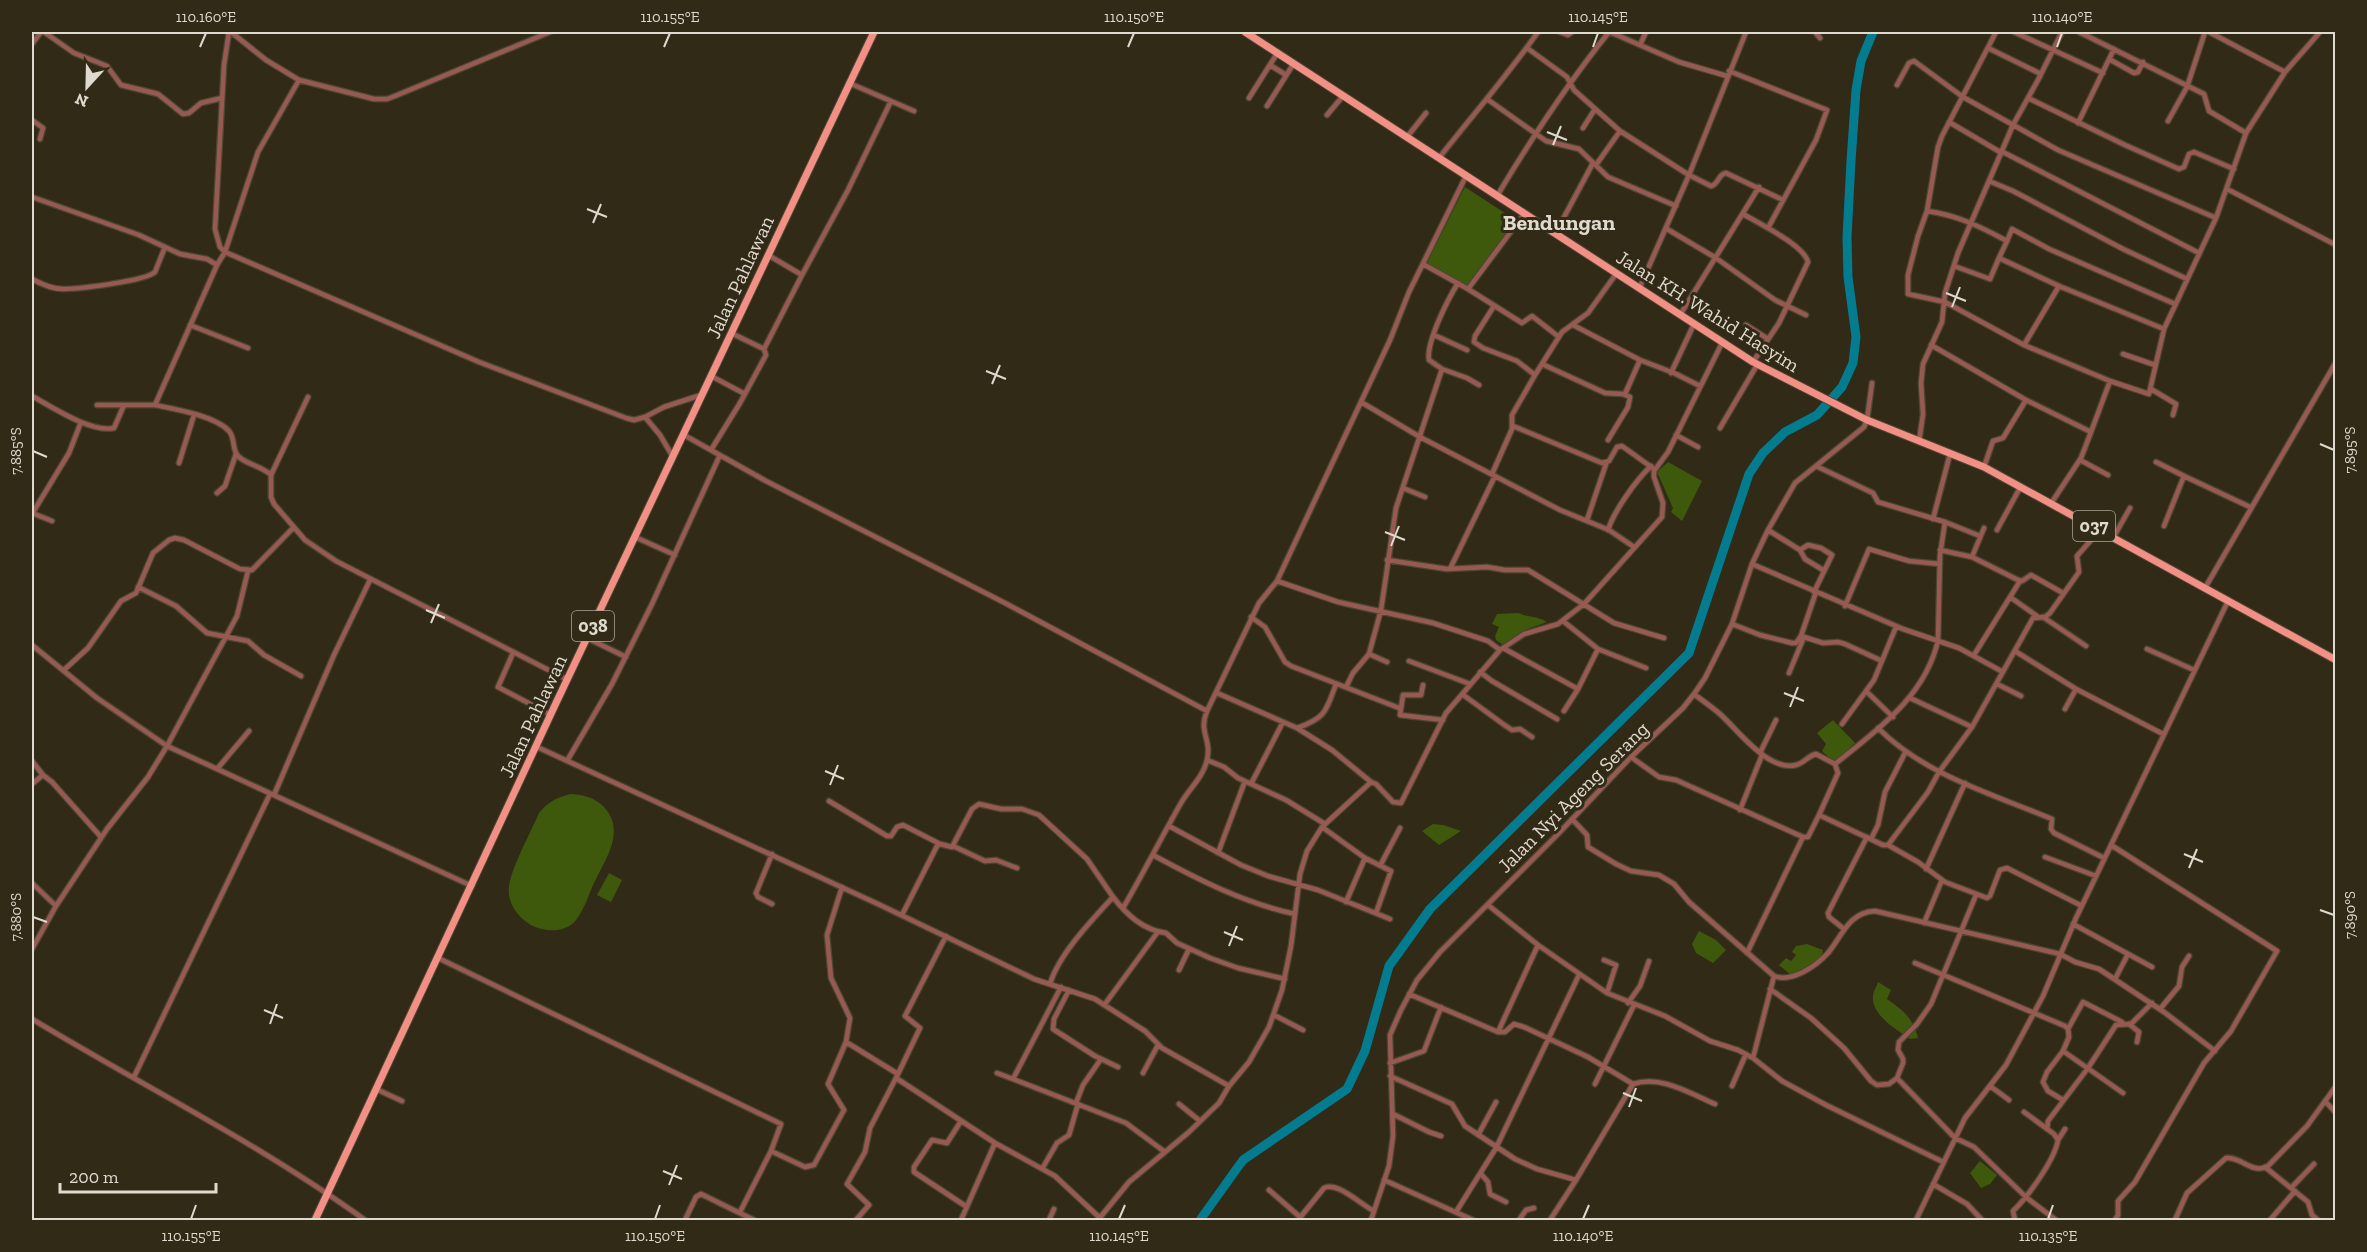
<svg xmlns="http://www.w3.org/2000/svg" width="2367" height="1252" font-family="'Zilla Slab',serif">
<rect width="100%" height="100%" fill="#312a17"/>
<path fill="#3e590b" d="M1465 187 1517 221 1467 289 1425 266Z
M1668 462 1702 481 1682 521 1671 512 1673 508 1657 472Z
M1518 613C1530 618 1534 615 1547 622L1525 630 1503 645 1496 640 1495 636 1499 627 1492 624 1497 614Z
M1833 720 1855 743 1835 763 1822 751 1826 744 1817 733Z
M571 794C584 795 594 797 604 807 626 831 606 858 594 883 589 894 584 910 576 920 568 930 554 932 542 929 523 925 506 905 509 886 512 866 531 832 539 813 548 802 557 797 571 794Z
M1433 824 1443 825 1461 831 1439 845 1422 831Z
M609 873 622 880 611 902 597 895Z
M1699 931 1716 940 1726 950 1713 963 1696 953 1692 944Z
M1807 944 1823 950C1820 968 1807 970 1792 976L1779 965 1786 958 1791 961 1796 955 1792 952 1796 946Z
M1878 982 1891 990 1887 999C1903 1010 1913 1018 1918 1038L1910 1039C1897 1030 1871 1015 1873 996 1873 992 1877 986 1878 982Z
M1980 1161 1997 1175 1990 1184 1981 1188 1970 1173Z"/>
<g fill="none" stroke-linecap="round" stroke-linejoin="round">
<path stroke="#047c90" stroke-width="9" d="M1200 1220 1243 1160 1347 1089 1365 1051 1389 966 1430 909 1689 653 1749 474 1763 453 1785 432 1817 415 1842 387 1853 363 1856 337 1848 277 1847 237 1851 161 1856 90 1861 61 1873 32"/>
<g stroke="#4d4634" stroke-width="7">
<path id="street" d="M44 32 74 53 107 66 121 85 158 94 183 114 189 113 201 103 222 98
M229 32 224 65 215 229 220 247 225 252 479 362 626 418 634 420 645 417 660 435 673 457
M231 32 266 60 299 80 374 99H387L395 96 550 32
M1560 32 1568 35 1572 32
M1610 32 1679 62 1727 76
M1815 32 1820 38
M2014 32 2103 73
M2079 32 2204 94 2209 111 2246 133
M2209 32 2285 72
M32 44 41 32
M1640 45 1646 32
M1527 48 1567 77 1574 90 1620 131 1689 175 1711 186C1719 184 1718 174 1726 173L1783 200
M1988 48 2041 74
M2109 59 2134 73 2138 72 2143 62
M1270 65 1286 75
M1729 71 1827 110 1816 140 1768 228
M299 80 258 152 225 252 217 265 155 405C175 409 215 416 229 431 236 439 231 450 239 457 248 465 262 466 271 475V497L274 504 305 540 336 561 568 680
M849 83 914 111
M1897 85 1909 63 1914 61 1963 97 2058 150 2216 218 2164 329 2149 394 2110 381 2024 345 1945 302 1908 294V275L1918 236 1927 211 1938 147 1942 136 1996 32
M1249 98 1278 52
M2028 98 2125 145 2179 169 2184 167 2189 154 2194 152 2234 169
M1487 99 1546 141 1579 149 1608 177 1676 206
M1267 106 1294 63
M1327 115 1343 96
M32 120 43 128 40 139
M2168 121 2187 87 2205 32
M1949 122 2000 152
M2078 123 2114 49
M1583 128 1595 109
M1407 137 1426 113
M2001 151 2199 253
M1439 158C1472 116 1507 76 1538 32
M1596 165 1620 131
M1989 181 2013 191 2123 249 2187 279
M2227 189 2336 245
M1497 196C1531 139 1568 83 1609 32
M32 197 139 235 180 254 207 259 217 265
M1927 211C1957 215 1981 227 2007 241L1999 258 2059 286 2164 329
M1743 214C1758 223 1804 245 1808 262L1779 323 1753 362
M2216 218 2246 133 2285 72 2320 32
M1667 229 1716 258 1775 300 1806 315
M1555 234 1593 163
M2007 241 2012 229 2049 249 2175 304
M1423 264 1468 289 1522 323 1532 316 1559 337
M1954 266 1990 279 1999 258
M802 275 848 190 891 101
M32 279C41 284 51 289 63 289 78 289 146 281 155 272L165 247
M1468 289 1524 214
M1639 289 1689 175 1746 32
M1494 306 1475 336 1474 342 1483 348 1517 361 1535 375
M1680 315 1759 187
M190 325 248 348
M1573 325 1640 360 1625 394
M1746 325 1768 339
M1434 335 1467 350
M1931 345 2026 400 2091 432 2081 458 2052 502
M2024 345 2059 286
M764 349 802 275 768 255
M2123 354 2155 365
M1640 360 1674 373 1700 386
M1542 364 1605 393 1623 394 1630 397 1628 407 1608 440
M1442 369 1467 378 1479 385
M1671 373 1694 324
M711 376 745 394
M2151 389 2176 404 2173 415
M32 396C52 407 91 433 114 428L124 405H155
M1361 402 1420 437 1560 510 1609 530 1634 547
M97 405H124
M645 417 664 407 701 395
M1513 426 1602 463 1609 461 1617 447 1622 446 1654 469
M1720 428 1757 365
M2091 432 2110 381
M684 435 766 481 1005 603 1207 711
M1676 435 1698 447
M1919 442 1923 414 1921 383 1923 364 1942 322 1945 293 1958 253 2013 125 2038 80 2062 32
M711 450 740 403 766 355 764 349 731 333
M2080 460 2108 475
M2156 462 2184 476
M179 463 194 415
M1816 466 1873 493 1878 502 1945 522 1940 555 1938 640C1926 696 1877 730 1835 764L1838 773 1819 815
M1984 467 1993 441 2003 438 2026 400
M1492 474 1512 429V415L1535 375 1562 332 1588 313 1616 274
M271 475 308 397
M1403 488 1425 497
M217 493 225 486 236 454
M32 513 52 521
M32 514 69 453 81 422
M1933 519 1950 454
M1587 520 1606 464
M1945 522 1980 536
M2164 526 2184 476 2250 507
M1608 530C1614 511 1636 480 1651 466
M1768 530 1800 550 1805 559 1823 570
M1997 530 2021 486
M635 537 675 555
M2113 538 2130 508
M1800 550 1808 545 1821 548 1832 555 1814 592
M1940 550 1972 557 2018 580 2022 581 2031 575 2063 593
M1972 557 1984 528
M1387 560 1447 569 1487 567 1505 570H1528L1614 623 1664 638
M1752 564 1903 629 1959 648 2003 672
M1450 569 1495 476
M1277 581 1338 602 1433 623 1488 641 1500 650
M138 587 176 606 207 633 248 641 264 655 301 676
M2205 588 2336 362
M2010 597 2037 616
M1845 606 1869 549 1909 561 1940 564
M1251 617 1265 627 1285 662 1291 666 1399 708
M2043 617 2086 646
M1563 621 1598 649 1646 668
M1732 624 1760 635 1792 643H1796L1801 636 1823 643 1838 642 1845 644 1882 661
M1801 636 1816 592
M587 638 626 657
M32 645 97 698 167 746 472 886
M1503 648 1578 689 1598 649
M2147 649 2194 670
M2015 651 2076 689 2163 734
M513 653 498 687 551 715
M1369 654 1387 662
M1974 655 2020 581
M1409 661 1470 684
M64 670 88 648 121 601 136 593 153 553 169 540 175 538 184 540 240 569 252 570 293 528
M1480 672 1492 681 1557 719
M1789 673 1804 637
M1997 684 2021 696
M1423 685 1421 695H1403L1400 715 1443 720
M1346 687 1353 673 1369 654 1381 610 1396 508 1442 369 1429 360C1426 342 1448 299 1458 283
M1867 692 1893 717
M1217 693 1297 728 1332 750 1371 782
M1462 694 1503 724 1512 730 1520 729 1532 737
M1694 694C1703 701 1712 707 1720 714 1738 730 1768 772 1796 765 1804 763 1808 756 1816 754L1835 764
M1910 698 1972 727
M2065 709 2076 689
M1564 711 1578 689
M1842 724 1874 680 1896 627
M1297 728C1326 718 1326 711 1336 684
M1878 728C1925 775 1992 794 2052 819L2051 829 2054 833 2104 858
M537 747 878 904 1034 979 1095 999 1145 1031 1162 1048 1229 1086
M1760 753 1776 720
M1631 757 1659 777 1676 780 1803 837H1808L1819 815 1883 845H1888L1928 792 1939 772 1972 727 2033 618 2045 617 2050 613 2079 572 2077 556 2100 530
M1207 760 1224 767 1238 778 1286 800 1325 824
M32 761 43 775
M567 761 612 684 652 604 720 455
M217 769 249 731
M32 784 43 775 52 782 101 837
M1251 784 1283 722
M274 795 334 655 370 580
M829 801 887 836H891L897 827 903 825 940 844
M1740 810 1762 755
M1572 819 1587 835 1588 847 1616 864 1631 871 1659 875 1674 884 1689 902 1774 976C1792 983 1816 966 1828 953 1842 936 1849 912 1875 911L2060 954 2075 962 2099 969 2164 1012 2215 1051
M1169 826 1241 865 1268 876 1318 890 1390 919
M1322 827 1365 858 1391 871 1376 913
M1871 839 1878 825 1885 792 1905 753
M1888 845 1918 862 1945 882 1987 898 1990 896 2000 870 2007 868 2082 906
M2111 845 2277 951 2231 1031 2204 1063 2135 1182 2118 1201V1215L2115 1220
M953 846 985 861 996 860 1017 868
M1218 853 1245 781
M1153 855C1199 880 1244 903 1295 914
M2045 857 2096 876
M1381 864 1400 828
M1926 869 1965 783
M32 883 56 906
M842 887 827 935 831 978 850 1018 846 1042 898 1074 896 1078
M1346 902 1365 858
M772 904 758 897 756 893 772 854
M1488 905 1538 945 1607 993 1665 1016 1710 1041 1738 1050 1753 1058 1782 1081 1826 1105 1943 1162
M1123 908C1143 874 1161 838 1181 803 1189 789 1204 776 1207 760 1212 738 1198 733 1207 711L1259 603 1277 581 1390 340 1409 292 1466 176
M902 915 937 846 940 844 952 847 972 809 979 804 1001 809H1022L1039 815 1087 859 1113 897
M1924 923 1942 880
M2073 924 2152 967
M1844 929 1829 917 1828 913 1867 837
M32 949 56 906 107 829 148 777 167 746 237 616 248 571
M1747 953 1803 837
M438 958 781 1124 771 1151 740 1212
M1604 960 1616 965 1607 993
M1915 963 2065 1026 2068 1029 2069 1037 2063 1051 2123 1093
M1179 970 1189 949
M2115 979 2128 954
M1050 984C1059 954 1092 920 1113 897 1127 915 1143 930 1166 933L1177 943 1210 958 1238 968 1285 979
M1770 989 1811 1018 1844 1048 1871 1081 1877 1085 1889 1084 1897 1078 1903 1063V1059L1898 1050 1899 1042 1917 1024 1931 1004 1976 895
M1069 990 1054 1019 1053 1029 1095 1056 1118 1067
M1409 994 1498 1032H1505L1514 1024 1524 1027 1588 1057 1633 1084
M1628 1003 1640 986 1649 961
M1105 1004 1157 933
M2160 1009 2179 986 2182 967 2189 956
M1274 1015 1303 1030
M32 1019C143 1086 260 1144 365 1220
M2129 1024 2139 1032 2137 1042
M2068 1029 2083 1002 2122 1022
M1498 1032 1538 945
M2063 1051 2047 1072 2043 1082 2048 1091 2063 1100
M1753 1058 1774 976
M1390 1063 1424 1051 1441 1007
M997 1073 1013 1079 1061 987
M1143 1073 1158 1045
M898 1074 920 1028 905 1016 946 936
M1390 1076 1452 1104 1465 1126 1515 1159 1537 1169 1576 1180 1633 1084C1661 1075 1689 1093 1715 1104
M134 1077 270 794
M1897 1078 1955 1138 1974 1147 2027 1198 2056 1220
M1013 1079 1126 1123 1165 1152
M1595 1084 1634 1005
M1732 1086 1746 1054
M1990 1086 2009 1100
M376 1089 402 1101
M2325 1101 2336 1113
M1076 1103 1083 1085 1101 1059
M1179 1104 1200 1121
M1393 1114 1429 1132 1441 1136
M961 1121 947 1143 932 1140 914 1167V1172L967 1207
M2047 1129 2048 1121 2088 1068 2116 1025 2131 1024 2152 1003
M1478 1135 1496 1102
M2058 1140 2065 1129
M771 1151 805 1167 814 1165 844 1110 828 1084 846 1042
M2265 1167 2308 1202 2312 1215 2318 1220
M1042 1169 1057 1143 1069 1135 1078 1104
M1481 1174 1488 1182 1490 1194 1506 1202
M1384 1180 1473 1220
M1933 1184 1967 1204 1982 1220
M2291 1188 2314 1164
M1269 1190 1300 1217
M1456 1212 1496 1148 1579 975
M685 1220 696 1197 701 1194 754 1220
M856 1220 869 1205 847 1184 865 1152 870 1128 896 1078 995 1143 1055 1176 1100 1218
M961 1220 995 1143
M1049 1220 1054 1209
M1098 1220 1129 1182 1189 1132 1219 1103 1229 1086 1249 1062 1269 1027 1282 990 1291 946 1300 874 1307 851 1322 827 1371 782 1376 784 1393 802 1401 803 1446 713 1500 650 1524 634 1558 624 1584 604 1662 517 1663 503 1654 477V471L1668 452 1722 343
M1298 1220 1324 1188C1337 1181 1360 1204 1374 1211
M1371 1220 1389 1166 1393 1136 1390 1035 1401 1010 1417 980 1440 952 1558 834 1631 757 1683 708 1694 694 1705 678 1732 624 1752 564 1768 530 1795 483 1864 427 1867 420 1872 383
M1519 1220 1526 1210 1534 1208
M1550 1220 1576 1180
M1916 1220 1965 1118 2006 1065 2043 996 2076 918 2228 601
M2015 1220 2013 1211C2028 1197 2055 1159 2058 1140L2054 1134 2024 1112
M2175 1220 2187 1193 2226 1158C2241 1156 2252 1175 2268 1166L2307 1126 2336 1086
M2270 1220 2295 1191"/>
</g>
<g stroke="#4d4634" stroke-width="9">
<path id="primary" d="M1245 32 1753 362 1867 420 1984 467 2336 660
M315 1220 556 703 874 32"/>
</g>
<use href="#street" stroke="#965a53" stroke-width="4.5"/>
<use href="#primary" stroke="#f29085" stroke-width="7"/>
</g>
<path fill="none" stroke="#dfdace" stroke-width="2" d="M200 47 206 33M664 47 670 33M1128 47 1134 33M1593 47 1598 33M2057 47 2062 33M1547 132 1567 140M1553 145 1561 126M587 209 607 217M593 223 601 204M1946 293 1966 301M1952 307 1960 287M986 371 1006 379M992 384 1000 365M2320 444 2334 450M33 451 47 457M1385 532 1405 540M1391 546 1399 526M426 610 445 618M431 623 439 604M1784 693 1804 701M1790 707 1798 687M825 771 844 779M830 785 838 765M2184 854 2203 862M2189 868 2197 849M2320 910 2334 915M33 917 47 922M1224 932 1243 940M1229 946 1237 926M264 1010 283 1018M270 1024 277 1004M1623 1093 1642 1101M1629 1107 1636 1088M663 1171 682 1179M669 1185 677 1165M191 1219 196 1205M655 1219 660 1205M1119 1219 1125 1205M1583 1219 1589 1205M2048 1219 2053 1205"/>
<g text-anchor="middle" stroke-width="6" stroke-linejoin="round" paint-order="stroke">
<g fill="#312a17" stroke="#aba597" stroke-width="1.5">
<rect x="2073" y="511" width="42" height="30" rx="4.5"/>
<rect x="572" y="611" width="42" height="30" rx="4.5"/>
</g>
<g font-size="18" font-weight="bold" fill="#dfdace">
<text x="2094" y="532">037</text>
<text x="593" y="632">038</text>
</g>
<g font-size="20" fill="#dfdace" stroke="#312a17">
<text transform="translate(740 277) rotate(-65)" y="7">Jalan Pahlawan</text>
<text transform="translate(1708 311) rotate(32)" y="7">Jalan KH. Wahid Hasyim</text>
<text transform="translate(533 716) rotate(-65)" y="7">Jalan Pahlawan</text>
<text transform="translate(1573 797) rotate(-45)" y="7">Jalan Nyi Ageng Serang</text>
</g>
<g font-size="22" font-weight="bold" fill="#dfdace" stroke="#312a17">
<text x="1559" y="230">Bendungan</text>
</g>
</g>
<rect width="2367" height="1252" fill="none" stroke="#312a17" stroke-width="66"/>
<g transform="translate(87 87) rotate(202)" stroke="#312a17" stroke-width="4.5" paint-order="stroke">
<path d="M0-4.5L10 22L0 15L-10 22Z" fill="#dfdace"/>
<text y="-9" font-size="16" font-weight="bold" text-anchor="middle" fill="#dfdace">N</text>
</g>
<path d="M60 1183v9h156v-9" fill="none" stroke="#dfdace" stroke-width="3"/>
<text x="69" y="1183" font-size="18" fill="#dfdace" stroke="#312a17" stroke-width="4.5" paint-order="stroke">200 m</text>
<rect x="33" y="33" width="2301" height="1186" fill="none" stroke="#dfdace" stroke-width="2"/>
<g font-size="15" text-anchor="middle" fill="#dfdace">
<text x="206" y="22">110.160°E</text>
<text x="670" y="22">110.155°E</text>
<text x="1134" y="22">110.150°E</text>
<text x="1598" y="22">110.145°E</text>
<text x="2062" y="22">110.140°E</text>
<text transform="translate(2350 450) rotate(-90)" y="5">7.895°S</text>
<text transform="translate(16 451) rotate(-90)" y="5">7.885°S</text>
<text transform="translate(2350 915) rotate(-90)" y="5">7.890°S</text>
<text transform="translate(16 917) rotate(-90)" y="5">7.880°S</text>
<text x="191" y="1241">110.155°E</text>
<text x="655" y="1241">110.150°E</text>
<text x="1119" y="1241">110.145°E</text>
<text x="1583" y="1241">110.140°E</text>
<text x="2048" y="1241">110.135°E</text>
</g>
</svg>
